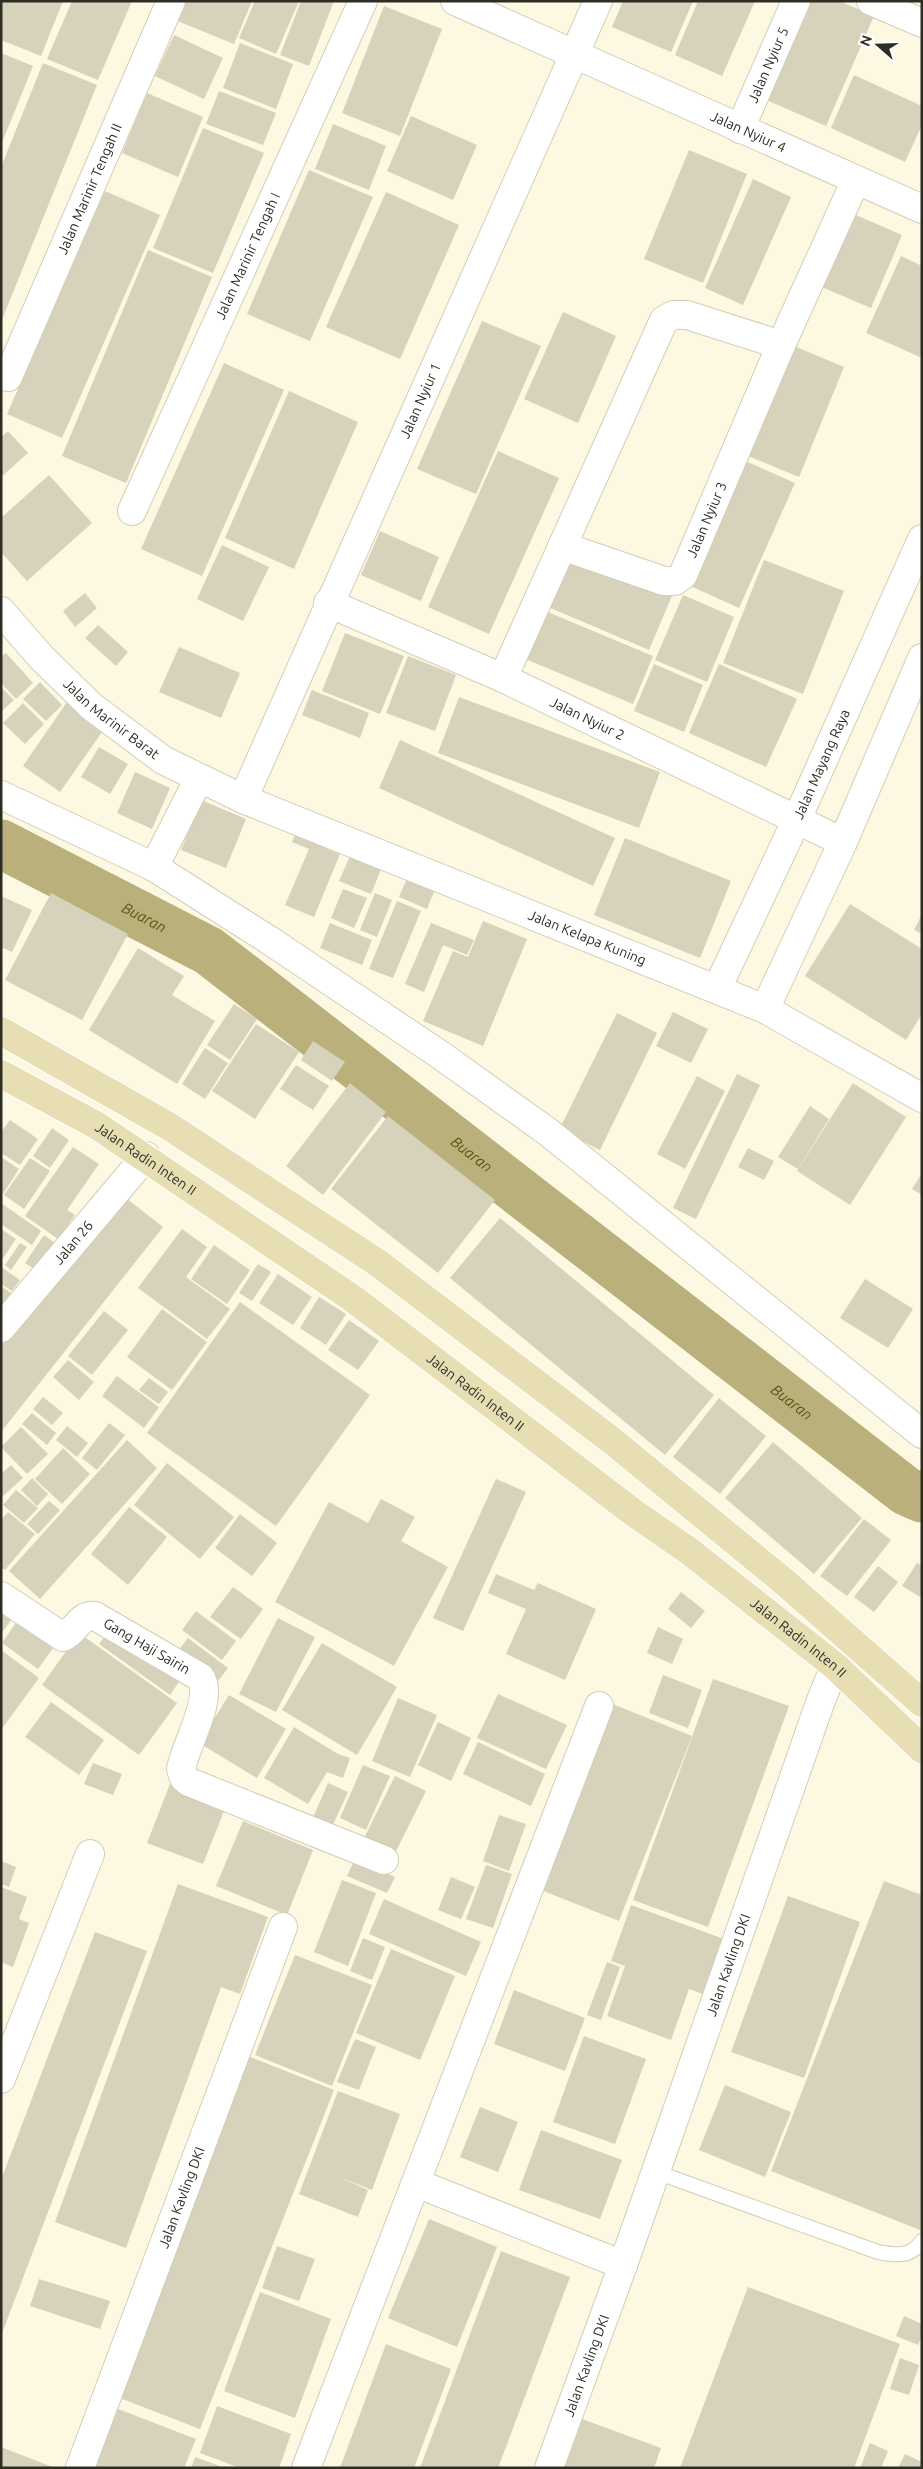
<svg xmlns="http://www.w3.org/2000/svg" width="923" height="2469" font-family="Ubuntu,sans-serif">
<rect width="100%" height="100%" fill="#fcf8e1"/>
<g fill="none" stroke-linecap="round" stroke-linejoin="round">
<path stroke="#b9b07b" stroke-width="49" id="s1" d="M1 844 209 951 906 1491 922 1498"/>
</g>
<path fill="#d6d2bb" d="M1 1H63L41 56 1 40Z
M72 1H132L98 80 47 59Z
M177 1H252L234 44 170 18Z
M255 1H299L276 54 239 38Z
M301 1H334L309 66 280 55Z
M623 1H693L671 52 612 27Z
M698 1H755L722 76 675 55Z
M806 1H839L874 16 826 126 764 99Z
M384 6 442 29 400 136 342 113Z
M174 35 223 58 204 99 155 76Z
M240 43 293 64 276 109 223 88Z
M1 53 33 66 1 145Z
M43 63 97 85 1 322V167Z
M854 75 922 106V125L905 162 831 128Z
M219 91 276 113 263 145 206 124Z
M147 93 203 117 178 177 122 153Z
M411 116 477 145 453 200 387 171Z
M333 124 386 146 369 190 315 169Z
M203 128 264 153 213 273 153 248Z
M689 150 747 174 703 283 644 259Z
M309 170 373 197 310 341 247 314Z
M753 179 791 197 743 305 705 288Z
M105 191 160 215 62 438 7 414Z
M386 192 459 225 400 359 326 327Z
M849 212 902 235 871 308 817 285Z
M148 250 212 277 126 483 62 456Z
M901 256 922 266V358L866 333Z
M563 312 616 336 578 423 524 399Z
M482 321 541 346 476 494 417 469Z
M794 346 844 367 799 477 748 456Z
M224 363 284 390 202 576 141 549Z
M289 391 358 422 294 569 225 538Z
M8 431 28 453 1 477V437Z
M498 451 559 478 489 634 428 607Z
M741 459 795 483 739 608 686 584Z
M49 475 92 523 27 581 1 552V518Z
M380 531 439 557 421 601 361 575Z
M222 545 269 567 243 621 197 599Z
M564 550 672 596 649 650 541 604Z
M764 560 844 591 803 694 723 663Z
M85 593 97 608 75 627 63 611Z
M683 595 734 617 707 682 655 660Z
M543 610 653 656 633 704 523 658Z
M98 625 128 652 116 666 85 638Z
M345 633 404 656 380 714 322 691Z
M179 647 240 673 221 718 159 692Z
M6 653 33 683 16 699 1 683V657Z
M408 656 456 675 435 731 386 713Z
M654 664 703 685 684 732 634 711Z
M719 664 797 699 766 767 689 733Z
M40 682 62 705 46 721 23 699Z
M1 687 14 700 1 712Z
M312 690 369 713 360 738 302 715Z
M459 697 660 772 639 828 438 753Z
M67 702 105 728 60 792 23 766Z
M23 703 44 724 25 744 3 723Z
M400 740 615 838 593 886 379 788Z
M99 747 128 764 110 794 81 777Z
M135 772 170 788 152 829 117 813Z
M201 800 246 819 226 868 181 850Z
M299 825 331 838 327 849 340 854 314 917 285 905 309 849 292 842Z
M625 838 731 881 700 958 594 915Z
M351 854 382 867 371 894 339 881Z
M407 878 435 889 427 909 399 897Z
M343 889 367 898 354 928 331 918Z
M51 893 128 934 82 1020 5 980Z
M375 893 392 900 377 937 360 930Z
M1 896 32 910 12 952 1 947Z
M397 901 421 911 393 978 369 969Z
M850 904 922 949V1014L906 1040 805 976Z
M922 914V934L914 930Z
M483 921 527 939 483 1046 423 1021 453 951 468 957Z
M330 923 372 940 362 965 320 948Z
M431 923 474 940 467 955 443 945 424 992 405 984Z
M138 948 184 976 172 995 215 1021 177 1084 89 1030Z
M234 1004 257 1019 230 1060 207 1045Z
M673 1012 708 1029 691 1063 656 1046Z
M617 1013 657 1033 600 1150 559 1130Z
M256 1024 299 1052 255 1119 212 1091Z
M313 1041 345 1062 332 1081 301 1060Z
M205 1048 228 1063 205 1099 182 1084Z
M296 1065 329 1086 313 1110 280 1089Z
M737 1074 760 1085 696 1219 673 1208Z
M697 1076 725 1091 685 1169 657 1154Z
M350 1083 386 1112 323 1195 286 1166Z
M853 1083 906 1117 850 1205 797 1171Z
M810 1106 829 1119 798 1169 778 1157Z
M388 1116 495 1200 438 1273 331 1189Z
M10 1120 38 1139 20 1165 1 1153V1132Z
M52 1128 69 1140 50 1168 33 1156Z
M73 1147 99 1164 67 1210 75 1215 58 1239 25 1216Z
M748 1148 774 1161 764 1180 738 1167Z
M1 1157 19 1169 3 1194 1 1193Z
M30 1158 50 1171 24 1209 4 1195Z
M922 1173V1195L912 1189Z
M121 1194 163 1227 1 1432V1346Z
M1 1203 41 1231 32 1245 1 1224Z
M500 1218 714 1395 665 1455 450 1278Z
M1 1229 16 1239 1 1261Z
M182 1229 207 1247 186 1277 230 1309 207 1339 138 1288Z
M44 1235 59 1246 40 1273 25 1263Z
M20 1243 27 1247 11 1270 5 1265Z
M214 1245 250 1270 227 1304 191 1279Z
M258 1264 271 1272 252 1301 239 1293Z
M1 1267 20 1280 12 1291 1 1284Z
M278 1274 312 1297 293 1325 259 1303Z
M865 1279 913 1309 888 1348 840 1318Z
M1 1286 11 1293 1 1306Z
M319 1297 346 1314 326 1345 300 1328Z
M240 1302 370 1395 276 1526 147 1433Z
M162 1309 207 1342 172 1390 127 1357Z
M104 1311 128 1330 92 1375 68 1356Z
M349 1320 379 1341 358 1370 328 1350Z
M68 1360 94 1382 79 1400 53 1377Z
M117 1376 159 1407 144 1428 102 1396Z
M149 1378 168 1392 159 1404 139 1390Z
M43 1397 63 1413 52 1425 33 1409Z
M719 1398 766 1436 720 1494 673 1457Z
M32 1413 56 1433 47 1445 22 1424Z
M109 1423 125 1435 97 1470 82 1458Z
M67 1426 88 1443 77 1457 56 1440Z
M21 1427 48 1454 27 1474 1 1447Z
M127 1440 157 1468 40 1599 9 1571Z
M773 1442 862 1518 814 1574 725 1498Z
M63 1448 90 1474 62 1504 35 1479Z
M167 1463 234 1517 200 1559 134 1505Z
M11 1465 23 1478 1 1498V1474Z
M32 1478 48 1494 37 1506 21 1490Z
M496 1479 526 1492 463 1631 433 1618Z
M16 1490 38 1508 24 1523 3 1505Z
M381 1499 415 1517 401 1541 448 1567 394 1666 275 1602 329 1502 368 1523Z
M49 1501 60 1510 38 1534 27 1524Z
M129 1507 167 1537 128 1585 91 1554Z
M8 1512 35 1534 5 1570 1 1567V1520Z
M240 1514 277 1543 252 1576 215 1548Z
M864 1519 891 1540 847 1596 820 1576Z
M917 1563 922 1566V1598L902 1586Z
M878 1566 898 1582 874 1612 854 1597Z
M496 1574 534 1590 538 1583 596 1609 565 1680 506 1654 526 1609 488 1593Z
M233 1587 263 1609 241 1639 210 1617Z
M681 1592 705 1611 691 1628 668 1609Z
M1 1605 15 1615 1 1634Z
M196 1611 236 1641 222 1660 182 1630Z
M22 1614 59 1640 38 1669 2 1643Z
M278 1618 315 1637 276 1712 239 1694Z
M112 1626 183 1676 170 1695 99 1644Z
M658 1627 683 1639 672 1664 647 1653Z
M79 1633 177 1703 139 1755 42 1685Z
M188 1638 228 1668 218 1681 178 1651Z
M322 1643 397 1687 357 1755 282 1710Z
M1 1650 39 1678 1 1730Z
M663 1675 702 1690 688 1728 649 1713Z
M713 1679 789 1706 708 1927 633 1900Z
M498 1694 567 1725 546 1769 477 1738Z
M229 1695 286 1729 257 1778 199 1743Z
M398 1698 437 1715 410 1777 372 1761Z
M51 1702 104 1740 79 1775 25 1737Z
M610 1703 692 1736 619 1921 536 1888Z
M438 1722 471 1738 451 1781 418 1765Z
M294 1727 338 1754 350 1758 343 1778 327 1772 308 1804 264 1778Z
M478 1742 545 1774 531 1806 463 1774Z
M93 1763 122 1774 113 1795 84 1784Z
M363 1765 390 1776 366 1830 340 1818Z
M395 1776 426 1791 393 1857 362 1842Z
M328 1783 348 1792 331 1829 312 1820Z
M170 1784 226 1806 203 1864 147 1843Z
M499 1815 526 1824 509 1871 483 1861Z
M243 1821 313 1850 287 1915 216 1886Z
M355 1859 395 1877 387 1893 347 1876Z
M1 1861 16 1867 9 1887 1 1884Z
M486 1865 512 1874 493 1928 466 1919Z
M451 1877 475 1887 461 1919 438 1910Z
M342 1880 376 1893 348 1966 314 1952Z
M884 1881 922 1895 920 2230 771 2171Z
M178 1884 268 1917 240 1994 221 1987 126 2248 55 2222Z
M1 1887 27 1897 19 1919 29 1923 13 1967 1 1962Z
M788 1896 860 1922 804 2078 731 2052Z
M384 1899 481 1942 466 1976 369 1934Z
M631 1905 724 1939 703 1994 689 1989 671 2040 607 2016 625 1966 611 1961Z
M95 1932 147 1951 1 2336V2180Z
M363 1938 385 1947 372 1980 350 1971Z
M391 1949 455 1976 420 2060 356 2033Z
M295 1955 372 1985 332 2086 255 2055Z
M607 1962 620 1967 601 2020 587 2015Z
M514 1990 585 2018 565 2071 494 2044Z
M584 2036 646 2059 615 2144 553 2122Z
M355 2039 376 2047 359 2090 337 2082Z
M245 2055 334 2090 200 2429 112 2395Z
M725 2085 791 2112 765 2177 699 2150Z
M338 2091 400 2114 372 2190 337 2176 368 2190 358 2217 299 2194Z
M480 2107 518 2122 498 2172 460 2157Z
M541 2130 622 2160 600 2219 519 2190Z
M429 2219 497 2247 457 2347 388 2318Z
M277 2246 315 2259 299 2301 262 2288Z
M501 2251 570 2277 498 2468H420Z
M39 2279 110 2301 100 2329 30 2306Z
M748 2287 900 2344 854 2468H680Z
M260 2292 331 2319 295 2418 224 2391Z
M904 2316 922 2324V2336L918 2345 896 2336Z
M386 2344 451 2369 414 2468H340Z
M900 2358 919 2365 909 2395 890 2389Z
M217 2406 291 2434 279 2468H240L200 2453Z
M113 2407 196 2439 184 2468H90Z
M582 2419 661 2448 654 2468H564Z
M870 2443 888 2451 881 2468H860Z
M1 2447 55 2468H1Z
M905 2454 922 2462V2468H898Z
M195 2457 225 2468H191Z"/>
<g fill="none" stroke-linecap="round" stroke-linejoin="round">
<g stroke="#d2ceb7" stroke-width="16">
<path id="service" d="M656 2172 878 2252C896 2255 910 2258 922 2241"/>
</g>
<g stroke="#d2ceb7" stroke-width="30">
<g id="minor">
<path id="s2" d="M455 1 922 209"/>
<path d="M871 1 922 23"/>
<path id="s3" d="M740 129 796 1"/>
<path id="s4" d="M8 377 171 1"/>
<path id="s5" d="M132 511 363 1"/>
<path id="s6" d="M562 546 664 581H675L683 575 781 345 856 180"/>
<path id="s7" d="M328 603 503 678 843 842"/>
<path id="s8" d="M1 611 41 657 91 706 163 760 243 799 765 1009 922 1098"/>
<path d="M503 678 664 320 673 315H687L781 345"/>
<path d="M1 795 154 867 269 940 439 1054 548 1132 922 1434"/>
<path id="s9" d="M243 799 598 1"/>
<path d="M154 867 199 778"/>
<path id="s10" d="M717 989 797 819 922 539"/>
<path d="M765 1009 843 842 922 658"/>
<path id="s11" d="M1 1596 63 1637C76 1632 79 1614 95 1616L200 1677C215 1697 185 1745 181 1769L184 1778 189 1782 384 1860"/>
<path d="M1 2079 90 1854"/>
<path d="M416 2183 623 2265"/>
<path id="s12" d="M80 2468 283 1927"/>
<path d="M306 2468 599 1706"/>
<path id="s13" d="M549 2468 623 2265 820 1703 835 1666"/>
</g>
</g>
<g stroke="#d2ceb7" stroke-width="30">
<g id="tertiary">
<path id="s14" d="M1 1328 146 1156"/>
</g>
</g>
<g stroke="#fff" stroke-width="30">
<g id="primary">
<path d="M1 1031 170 1127 378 1263 611 1440 781 1579 922 1703"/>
<path id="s15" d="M1 1074 96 1125 352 1298 634 1513 689 1551 835 1666 922 1749"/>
</g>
</g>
<use href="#service" stroke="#fff" stroke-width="14"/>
<use href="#minor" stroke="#fff" stroke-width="28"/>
<use href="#tertiary" stroke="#fff" stroke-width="28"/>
<use href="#primary" stroke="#e7dfb3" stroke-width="28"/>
</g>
<g text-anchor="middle" stroke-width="4" stroke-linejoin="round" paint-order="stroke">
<g font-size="14" fill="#2e2d24" stroke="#fff">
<text dy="5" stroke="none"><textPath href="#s3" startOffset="70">Jalan Nyiur 5</textPath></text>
<text dy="5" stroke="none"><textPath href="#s2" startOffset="321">Jalan Nyiur 4</textPath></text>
<text dy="5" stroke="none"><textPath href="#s4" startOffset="205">Jalan Marinir Tengah II</textPath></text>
<text dy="5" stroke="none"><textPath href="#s5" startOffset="280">Jalan Marinir Tengah I</textPath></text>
<text dy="5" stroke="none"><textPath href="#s9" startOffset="436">Jalan Nyiur 1</textPath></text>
<text dy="5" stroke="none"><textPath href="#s6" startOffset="189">Jalan Nyiur 3</textPath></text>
<text dy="5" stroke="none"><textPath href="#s7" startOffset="284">Jalan Nyiur 2</textPath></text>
<text dy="5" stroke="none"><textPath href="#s8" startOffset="155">Jalan Marinir Barat</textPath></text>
<text dy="5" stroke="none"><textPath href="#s10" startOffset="248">Jalan Mayang Raya</textPath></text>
<text dy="5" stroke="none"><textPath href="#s8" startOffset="681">Jalan Kelapa Kuning</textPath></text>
<text dy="5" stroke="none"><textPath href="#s15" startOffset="168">Jalan Radin Inten II</textPath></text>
<text dy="5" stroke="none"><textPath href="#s14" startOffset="112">Jalan 26</textPath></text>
<text dy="5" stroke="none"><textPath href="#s15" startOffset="572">Jalan Radin Inten II</textPath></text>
<text dy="5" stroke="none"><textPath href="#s15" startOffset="978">Jalan Radin Inten II</textPath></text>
<text dy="5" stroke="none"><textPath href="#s11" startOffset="174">Gang Haji Sairin</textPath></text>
<text dy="5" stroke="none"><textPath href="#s13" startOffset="534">Jalan Kavling DKI</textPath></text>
<text dy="5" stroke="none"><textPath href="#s12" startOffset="289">Jalan Kavling DKI</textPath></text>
<text dy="5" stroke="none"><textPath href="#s13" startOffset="109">Jalan Kavling DKI</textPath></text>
</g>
<g font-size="15" font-style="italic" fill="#5c5214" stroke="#fff">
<text dy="5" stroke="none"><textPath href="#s1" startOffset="161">Buaran</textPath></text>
<text dy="5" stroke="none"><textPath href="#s1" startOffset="566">Buaran</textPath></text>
<text dy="5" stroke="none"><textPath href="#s1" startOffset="971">Buaran</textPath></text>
</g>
</g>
<rect width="923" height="2469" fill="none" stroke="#2e2d24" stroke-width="5"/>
<g transform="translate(878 45) rotate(290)" stroke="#ffffff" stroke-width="4" paint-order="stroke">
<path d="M0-4L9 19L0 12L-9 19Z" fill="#2e2d24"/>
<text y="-8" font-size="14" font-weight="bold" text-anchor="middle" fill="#2e2d24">N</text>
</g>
</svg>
